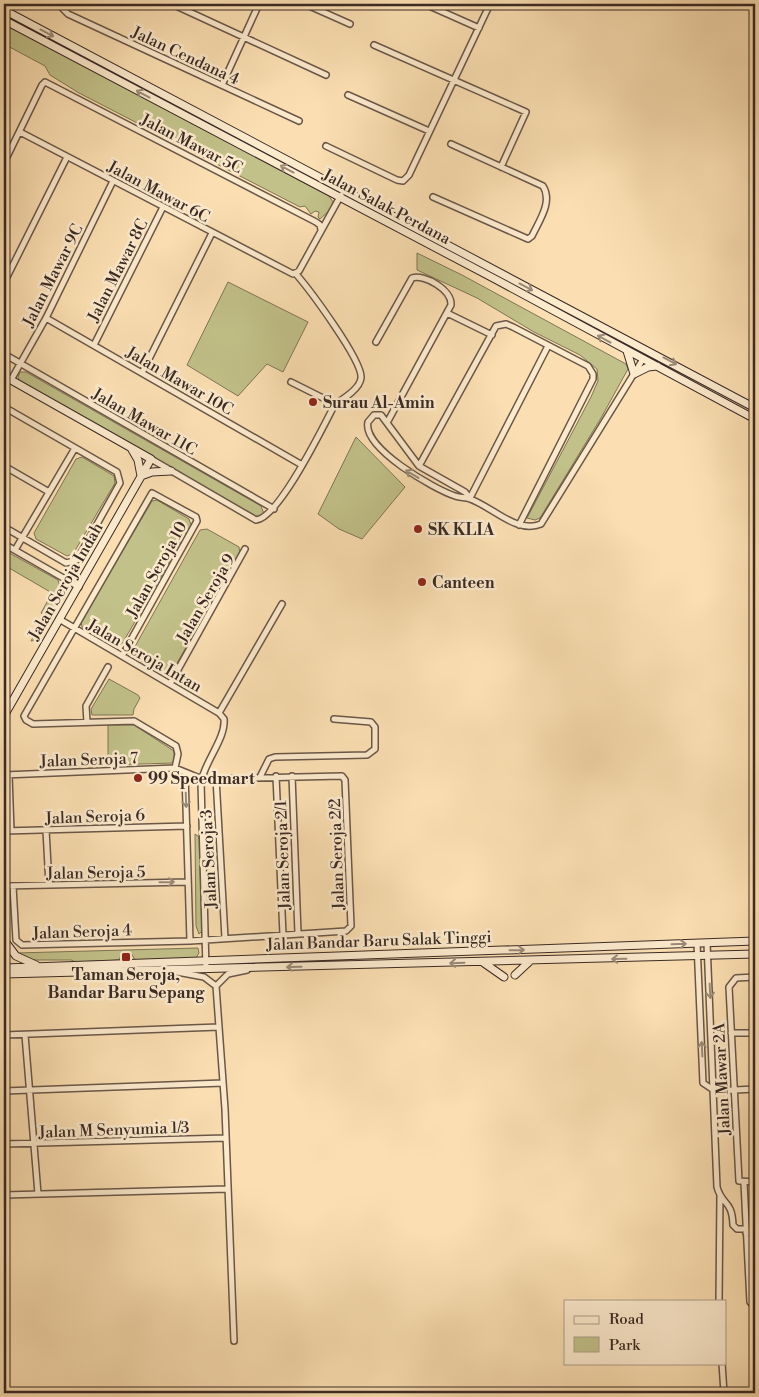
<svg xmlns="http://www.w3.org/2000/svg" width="759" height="1397" font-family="'Libre Bodoni',serif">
<rect width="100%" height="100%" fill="#fbdfb2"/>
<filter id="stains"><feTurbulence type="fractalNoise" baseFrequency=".004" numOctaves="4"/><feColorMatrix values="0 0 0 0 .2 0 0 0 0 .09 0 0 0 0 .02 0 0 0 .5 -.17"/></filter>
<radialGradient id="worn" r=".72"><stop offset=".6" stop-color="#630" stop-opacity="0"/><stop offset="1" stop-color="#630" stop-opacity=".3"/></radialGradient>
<path fill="#c2c189" stroke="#7e7656" d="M4 24 329 196 333 202 332 208 320 219 318 217 319 212 315 211 311 214 305 206 300 207 79 93 50 75 45 66 4 44Z
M417 253 462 275 626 364 628 369 601 418 540 518 535 520 527 518 591 397 598 381 597 369 580 355 534 332 477 298 417 270Z
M228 282 308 322 283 372 267 364 238 396 187 365Z
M20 372H26L261 506 264 514 259 518 254 517 19 380 18 377Z
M356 437 405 487 362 539 339 529 318 514Z
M82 457 114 476 115 483 73 554 67 556 36 539 34 533 76 459Z
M157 500 189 519 191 525 122 644 116 646 82 627 81 622 152 501Z
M207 529 239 547 240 553 172 672 163 673 134 657 133 650 200 530Z
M4 550 58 580 63 597 38 640 31 641 45 616 41 613 52 593 4 565Z
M109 679 138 695 140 698 134 709 133 715H92L91 709Z
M108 725H134L174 751V763L108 765Z
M195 834 199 837 202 931 199 934 196 926Z
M198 948 199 953 196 958 135 960 131 953H122L119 960 76 962 71 960H32L16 953Z"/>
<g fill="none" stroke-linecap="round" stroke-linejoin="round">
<g stroke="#6a5748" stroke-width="8">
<path id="street" d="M64 4 63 9 68 14 299 121
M172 4 326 75
M305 4 350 24
M425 4 479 28
M374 45 526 112 501 167
M222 85 259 4
M348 95 429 131
M20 132 293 274 299 271 341 195
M326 146 397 180 403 181 409 175 490 4
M4 163 42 85 45 82 316 222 320 225 321 230
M433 197 528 239 532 236C539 221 553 202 543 186L451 144
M296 274C309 289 363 361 361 378 360 389 343 399 335 404
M4 283 67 157
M447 313 492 335
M46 318 302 465
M376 342 412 278C425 274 452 290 451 305L388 421
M94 345 163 207
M4 354 274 509
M142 373 212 233
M11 380 46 318 113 181
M4 407 117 472 120 483 77 560 66 563 4 527
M151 459 256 520C279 518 323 427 335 404L291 382
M4 466 49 492
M419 466 496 326 506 324 513 327 588 366 593 374V379L519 525
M470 498 465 492 419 466 381 415H374L368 422C362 448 434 489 455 496 460 498 466 497 470 499 493 507 516 534 541 524L643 359
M470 498 548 346
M4 544 79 587
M15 550 75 448
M59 619 219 713 224 719C226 738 205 761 201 782L206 969
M122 656 197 521 196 517 152 493 24 716 26 720 33 724 134 721 176 746 178 754 175 768
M170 684 245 549
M219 713 282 604
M87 722 86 706 108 667
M185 773 190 941
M4 775 175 768 202 779 342 776 345 780 351 926 346 931 190 941 22 945 16 940 13 886
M9 775 11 831
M276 776 283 935
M292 776 298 933
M260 777 269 759 275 757 367 755 375 749V727L371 722 334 719
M216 778 225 938
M46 830 49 885
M4 831 187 826
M4 886 188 882
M697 943 703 1083 715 1091
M707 943 717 1187C722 1206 732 1199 733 1225L737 1229H746
M177 972 204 977 216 986 225 1109 234 1341
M755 977 736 978 729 987 739 1181 755 1182
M216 986 228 974 247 970
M731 1033H755
M4 1035 219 1027
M25 1035 38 1194
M4 1091 223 1083
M715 1091 755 1089
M4 1144 226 1138
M744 1183 750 1302 755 1308
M4 1195 228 1189
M746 1233 755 1232
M719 1301 720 1195
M722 1363 724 1393"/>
</g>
<g stroke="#3a2a24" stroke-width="9">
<path id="secondary" d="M4 10 755 408
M4 20 495 279 755 419
M627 351 634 374 648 367 657 366
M4 376 151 459 4 716
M131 448 138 460 141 476 152 472 171 471
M4 940 16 956 36 965
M484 963 504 977
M4 968 755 941
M4 974 755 954
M515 975 530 961"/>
</g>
<use href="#street" stroke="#fceacd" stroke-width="5"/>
<use href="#secondary" stroke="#fceacd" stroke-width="7"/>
</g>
<defs><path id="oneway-shaft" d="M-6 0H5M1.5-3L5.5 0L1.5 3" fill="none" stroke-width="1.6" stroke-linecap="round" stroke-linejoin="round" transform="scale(1.25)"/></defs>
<g stroke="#9b8a78">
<use href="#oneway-shaft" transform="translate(47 33) rotate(28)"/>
<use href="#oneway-shaft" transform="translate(143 94) rotate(-152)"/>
<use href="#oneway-shaft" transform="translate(287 169) rotate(-152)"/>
<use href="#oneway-shaft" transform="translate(526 287) rotate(28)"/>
<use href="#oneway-shaft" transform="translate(604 339) rotate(-151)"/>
<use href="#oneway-shaft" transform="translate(670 361) rotate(28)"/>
<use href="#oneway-shaft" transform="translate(412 474) rotate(-149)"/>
<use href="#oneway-shaft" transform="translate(186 800) rotate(88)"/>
<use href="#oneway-shaft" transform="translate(167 882) rotate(-1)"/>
<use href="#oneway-shaft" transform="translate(679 944) rotate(-2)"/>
<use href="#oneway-shaft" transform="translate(517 950) rotate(-1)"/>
<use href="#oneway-shaft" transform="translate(619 959) rotate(179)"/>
<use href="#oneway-shaft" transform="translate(457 963) rotate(178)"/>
<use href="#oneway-shaft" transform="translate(294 967) rotate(179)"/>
<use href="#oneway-shaft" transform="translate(710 991) rotate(87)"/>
<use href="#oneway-shaft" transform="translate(702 1049) rotate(-93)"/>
</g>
<g fill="#8f2418" stroke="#fceacd" stroke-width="2">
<circle cx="313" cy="402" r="5"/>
<circle cx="418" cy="529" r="5"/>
<circle cx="422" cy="582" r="5"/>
<circle cx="138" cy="778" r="5"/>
<rect x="121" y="952" width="10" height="10" rx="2.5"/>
</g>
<g text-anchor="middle" stroke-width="5" stroke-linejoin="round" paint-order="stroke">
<g font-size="16" fill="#3a2a24" stroke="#fceacd">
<text transform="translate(186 55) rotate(25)" y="6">Jalan Cendana 4</text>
<text transform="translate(192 143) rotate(27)" y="6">Jalan Mawar 5C</text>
<text transform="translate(159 191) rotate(28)" y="6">Jalan Mawar 6C</text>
<text transform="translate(387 206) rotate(28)" y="6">Jalan Salak Perdana</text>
<text transform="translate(117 270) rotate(-63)" y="6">Jalan Mawar 8C</text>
<text transform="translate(52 275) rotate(-63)" y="6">Jalan Mawar 9C</text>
<text transform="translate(180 380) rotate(30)" y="6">Jalan Mawar 10C</text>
<text transform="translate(145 421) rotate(30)" y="6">Jalan Mawar 11C</text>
<text transform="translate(156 569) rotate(-61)" y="6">Jalan Seroja 10</text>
<text transform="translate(65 581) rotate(-60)" y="6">Jalan Seroja Indah</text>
<text transform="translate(205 598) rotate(-60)" y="6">Jalan Seroja 9</text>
<text transform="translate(145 655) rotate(30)" y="6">Jalan Seroja Intan</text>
<text transform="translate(89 759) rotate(-2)" y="6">Jalan Seroja 7</text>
<text transform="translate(95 816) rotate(-2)" y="6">Jalan Seroja 6</text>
<text transform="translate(336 854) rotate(-92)" y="6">Jalan Seroja 2/2</text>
<text transform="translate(282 855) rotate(-92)" y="6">Jalan Seroja 2/1</text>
<text transform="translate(208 859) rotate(-93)" y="6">Jalan Seroja 3</text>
<text transform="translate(96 872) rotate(-1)" y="6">Jalan Seroja 5</text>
<text transform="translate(82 931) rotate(-2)" y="6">Jalan Seroja 4</text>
<text transform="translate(379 940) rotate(-2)" y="6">Jalan Bandar Baru Salak Tinggi</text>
<text transform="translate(721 1079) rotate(-93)" y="6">Jalan Mawar 2A</text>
<text transform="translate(114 1129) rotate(-2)" y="6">Jalan M Senyumia 1/3</text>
</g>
<g font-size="16" font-weight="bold" fill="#3a2a24" stroke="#fceacd" text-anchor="start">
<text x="323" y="408">Surau Al-Amin</text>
<text x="428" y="535">SK KLIA</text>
<text x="432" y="588">Canteen</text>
<text x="148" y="784">99 Speedmart</text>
<text x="126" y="980" text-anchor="middle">Taman Seroja,<tspan x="126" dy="18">Bandar Baru Sepang</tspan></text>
</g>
</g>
<rect width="759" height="1397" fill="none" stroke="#fbdfb2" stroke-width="20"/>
<rect x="5" y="5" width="749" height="1387" fill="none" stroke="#3a2a24" stroke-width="2.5"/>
<rect x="10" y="10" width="739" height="1377" fill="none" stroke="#3a2a24"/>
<rect x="564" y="1300" width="162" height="65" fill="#fceacd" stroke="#ae9d89"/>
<rect x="574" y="1316" width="25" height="8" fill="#fceacd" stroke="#ae9d89"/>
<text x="609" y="1324" font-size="15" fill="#3a2a24">Road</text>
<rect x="574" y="1337" width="25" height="15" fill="#c2c189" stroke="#ae9d89"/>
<text x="609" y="1350" font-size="15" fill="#3a2a24">Park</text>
<rect width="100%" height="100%" filter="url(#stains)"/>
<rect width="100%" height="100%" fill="url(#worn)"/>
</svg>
